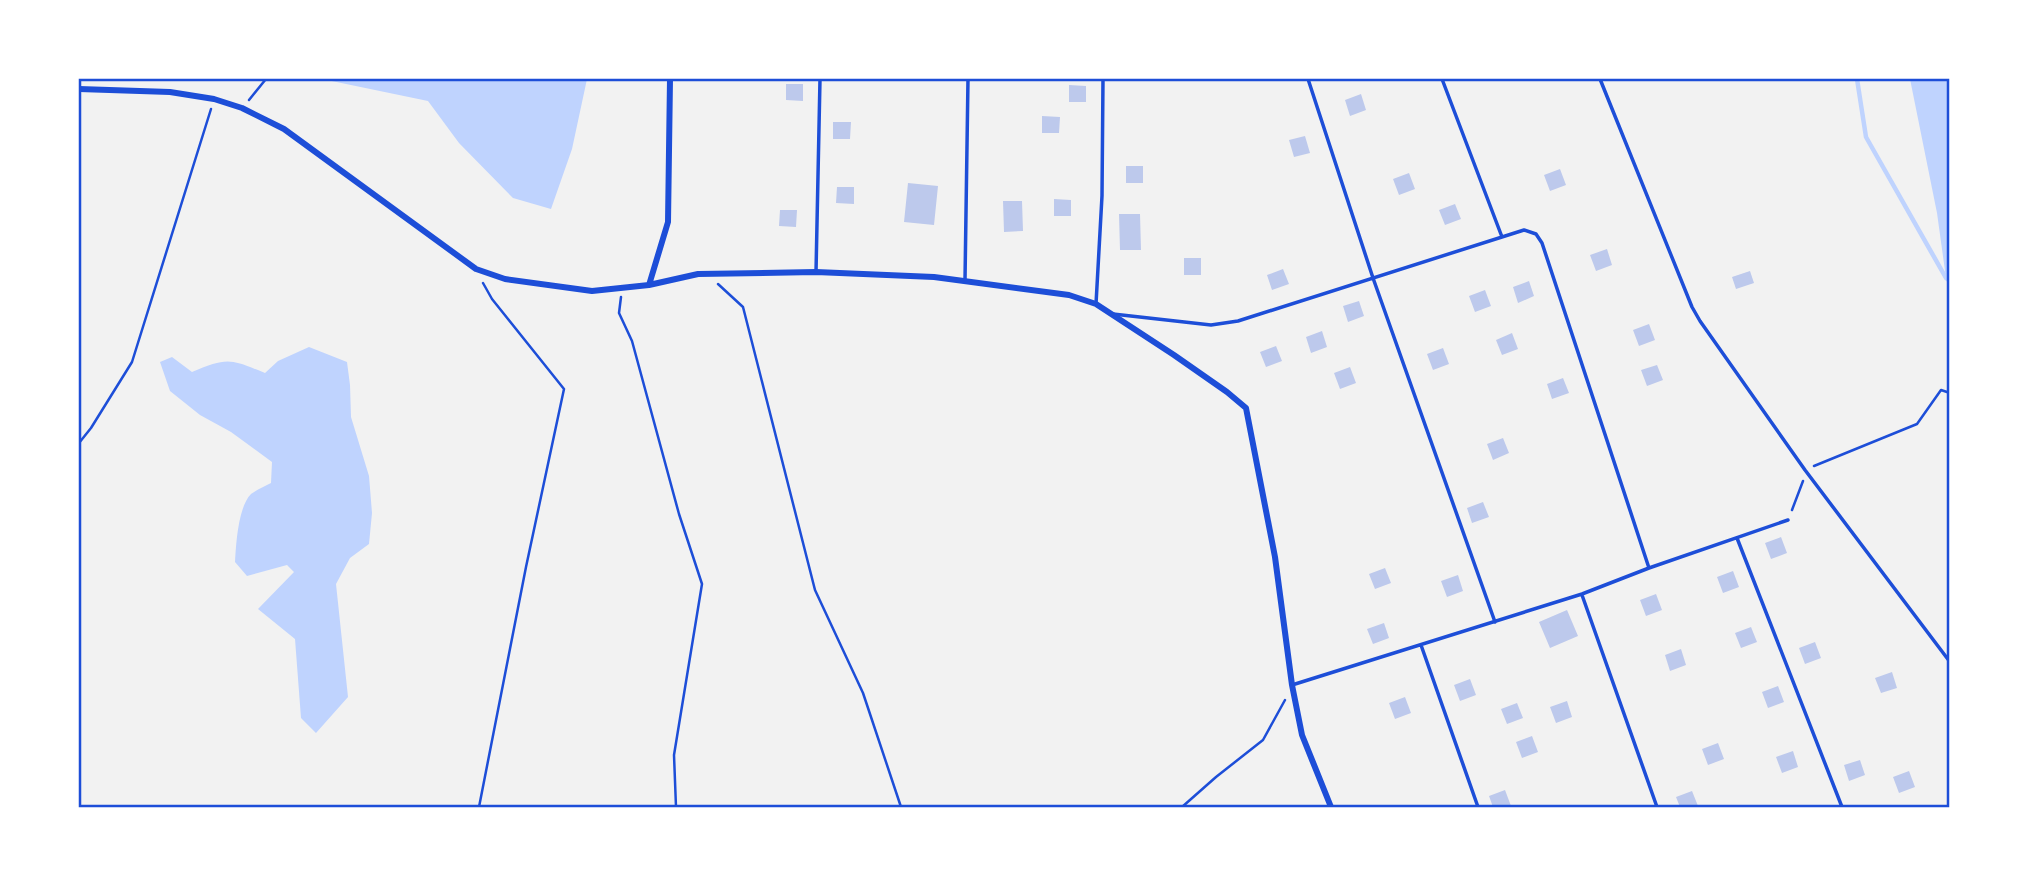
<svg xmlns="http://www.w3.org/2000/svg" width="2029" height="886" font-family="'DejaVu Sans',sans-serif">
<rect width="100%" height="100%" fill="#f2f2f2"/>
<path fill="#bfd3fe" d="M322 79H587L572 149 551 209 513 198 459 143 428 101Z
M1910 79H1950V285L1946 278 1937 213Z
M309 347 347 362 350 385 351 417 369 476 372 513 369 544 350 558 336 584 348 697 316 733 301 718 295 639 258 609 294 572 287 565 247 576 235 562C236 545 238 507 251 494 256 490 265 486 271 483L272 462 231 432 200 415 170 391 160 362 172 357 192 372C228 357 230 359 265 373L278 361Z"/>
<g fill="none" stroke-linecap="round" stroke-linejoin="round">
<path stroke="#bfd3fe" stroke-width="4.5" d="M1857 79 1866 137 1946 278 1950 281"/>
</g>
<path fill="#bdc9ec" d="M786 84H803V101L786 100Z
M1069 85 1086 86V102H1069Z
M1361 94 1366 110 1350 116 1345 100Z
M1042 116 1060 117 1059 133H1042Z
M833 122H851L850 139H833Z
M1305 136 1310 153 1294 157 1289 140Z
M1126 166H1143V183H1126Z
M1560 169 1566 185 1550 191 1544 175Z
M1409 173 1415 189 1399 195 1393 179Z
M908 183 938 186 934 225 904 222Z
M837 187H854V204L836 203Z
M1054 199 1071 200V216H1054Z
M1003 201H1022L1023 231 1004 232Z
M1455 204 1461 219 1445 225 1439 210Z
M780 210H797L796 227 779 226Z
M1119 214H1140L1141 250H1120Z
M1607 249 1612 265 1596 271 1590 255Z
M1184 258H1201V275H1184Z
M1283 269 1289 284 1272 290 1267 275Z
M1750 271 1754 283 1736 289 1732 277Z
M1529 281 1534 296 1518 303 1513 287Z
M1485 290 1491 306 1475 312 1469 296Z
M1359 301 1364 316 1348 322 1343 306Z
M1649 324 1655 340 1639 346 1633 330Z
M1322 331 1327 347 1311 353 1306 337Z
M1512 333 1518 349 1502 355 1496 340Z
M1276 346 1282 361 1266 367 1260 352Z
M1443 348 1449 364 1433 370 1427 354Z
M1657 365 1663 380 1647 386 1641 370Z
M1350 367 1356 383 1340 389 1334 373Z
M1563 378 1569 393 1552 399 1547 384Z
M1503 438 1509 453 1493 460 1487 444Z
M1483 502 1489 517 1472 523 1467 508Z
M1781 537 1787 553 1771 559 1765 543Z
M1385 568 1391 583 1375 589 1369 574Z
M1733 571 1739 587 1723 593 1717 577Z
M1458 575 1463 591 1447 597 1441 581Z
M1656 594 1662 610 1646 616 1640 600Z
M1567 610 1578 636 1550 648 1539 622Z
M1384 623 1389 638 1373 644 1367 629Z
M1751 627 1757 642 1741 648 1735 633Z
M1815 642 1821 658 1805 664 1799 648Z
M1681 649 1686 665 1670 671 1665 655Z
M1892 672 1897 688 1881 693 1875 678Z
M1470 679 1476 695 1460 701 1454 685Z
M1778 686 1784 702 1768 708 1762 692Z
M1405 697 1411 713 1395 719 1389 703Z
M1567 701 1572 717 1556 723 1550 707Z
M1517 703 1523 718 1507 724 1501 709Z
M1532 736 1538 752 1522 758 1516 742Z
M1718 743 1724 759 1708 765 1702 749Z
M1793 751 1798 767 1782 773 1776 757Z
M1860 760 1865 775 1849 781 1844 765Z
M1909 771 1915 787 1899 793 1893 777Z
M1505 790 1511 806 1493 807 1489 796Z
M1692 791 1698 806 1680 807 1676 797Z"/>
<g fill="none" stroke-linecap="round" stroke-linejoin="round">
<path stroke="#1d4ed8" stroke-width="2.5" d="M249 100 266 79
M718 284 743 307 815 590 863 693 901 807
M621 297 619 313 632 341 679 514 702 584 674 755 676 807
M79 443 91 428 132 362 211 109
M1814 466 1917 424 1941 390 1950 393
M1792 510 1803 481
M479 807 526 567 564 389 492 299 483 283
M1182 807 1216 777 1263 740 1285 700"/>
<path stroke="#1d4ed8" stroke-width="3.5" d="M1308 79 1373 278 1495 622
M1442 79 1502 237
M1600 79 1692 307 1700 321 1805 470 1950 662
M816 272 820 79
M965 280 968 79
M1096 304 1102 196 1103 79
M1113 314 1211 325 1238 321 1524 230 1536 234 1542 243 1649 568
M1737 538 1842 807
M1582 595 1657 807
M1421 645 1478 807
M1292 685 1582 594 1649 568 1788 520"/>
<path stroke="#1d4ed8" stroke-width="6" d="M79 89 170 92 214 99 242 108 284 129 476 269 505 279 592 291 649 285 698 274 816 272 934 277 1069 295 1096 304 1174 355 1227 392 1246 408 1275 557 1292 685 1302 735 1331 807
M649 285 668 222 670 79"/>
</g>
<rect width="2029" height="886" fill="none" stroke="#ffffff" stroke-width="161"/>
<rect x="80" y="80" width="1868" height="726" fill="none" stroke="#1d4ed8" stroke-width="2.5"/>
</svg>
